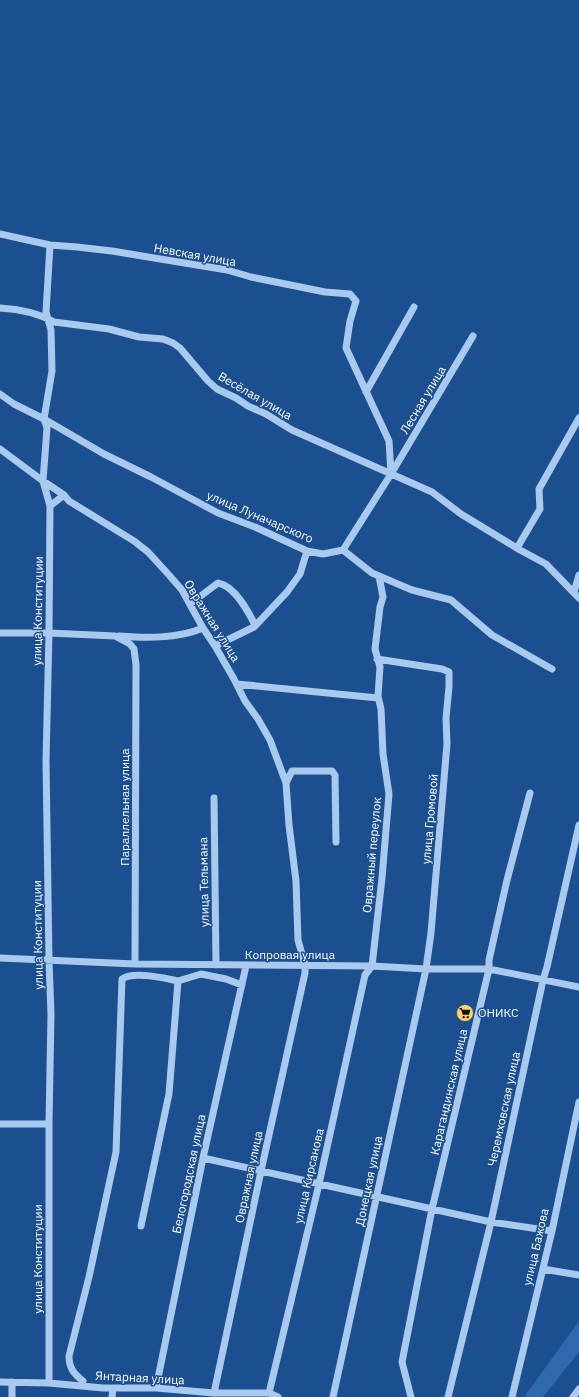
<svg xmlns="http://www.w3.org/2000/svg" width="579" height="1397" font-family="'IBM Plex Sans',sans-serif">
<rect width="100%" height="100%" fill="#1b4f8f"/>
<path fill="#2e69ad" d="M579 1321V1352L543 1397H524Z"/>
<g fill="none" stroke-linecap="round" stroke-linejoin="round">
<path stroke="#a9c9ee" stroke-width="7" d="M0 234 50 245 77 247 112 251 227 270 251 277 325 292 350 294 356 301 350 321 346 348 389 441 391 474
M0 308C18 309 38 313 54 322L109 329 139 337 163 339 173 343 180 348 208 381 217 389 236 398 248 406 266 414 292 430 432 492 461 514 520 550 546 564 579 598
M366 392 414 307
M0 394 14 404 44 419 104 454 151 477 218 513 255 527 307 551 323 554 343 550 372 573 379 576 412 590 451 600 492 635 552 669
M0 449 43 481 64 495 69 501 134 541 148 552 169 575 182 590 203 628 215 646 234 679 245 701 258 719 270 740 286 783
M50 506 43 481 47 428 44 419 52 371 51 330 46 312 50 245
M517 548 540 509 539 489 579 418
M343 550 391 474 473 336
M574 592 579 575
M190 604 218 583C235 586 248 611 255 625
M0 633H49L115 636 130 644 134 649 136 665 135 964
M119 636C146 638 177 639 203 628
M215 646 254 627 287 592 300 574 307 551
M237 684 378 698
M214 798 216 965
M0 958 135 964 372 966 426 969H489L579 987
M0 1124H49
M203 1158 491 1222 552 1231
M141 1226 169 1094 178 981 201 974 226 979 242 985
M543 1269 579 1275
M83 1381C74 1374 69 1368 69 1356L89 1277 116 1152 122 979C133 971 166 978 178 981
M0 1382 49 1383 103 1388H156L214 1393H269L278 1397
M12 1382V1397
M49 1383V1124L51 1014 49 961 46 761 49 633 50 506 64 495
M156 1388 203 1158 246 966
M214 1393 261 1171 305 973V965L298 940 296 881 289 825 286 783 292 771H332L335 775 336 842
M269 1393 319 1184 365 975 372 966 382 878 389 794 383 754 381 709 378 696 380 667 375 649 380 607 383 597 379 576
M112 1397 113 1388
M333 1397 426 969 431 933 447 744 446 718 449 687V672L442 669 377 659
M411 1397 402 1362 432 1209 489 969V960L507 880 530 793
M448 1397 491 1222 543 980 547 967 579 825
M512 1397 552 1231 579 1102
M573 1397 579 1389"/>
</g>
<defs>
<g id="supermarket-disc" transform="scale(0.9)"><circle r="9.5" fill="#ffd166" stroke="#1b4f8f"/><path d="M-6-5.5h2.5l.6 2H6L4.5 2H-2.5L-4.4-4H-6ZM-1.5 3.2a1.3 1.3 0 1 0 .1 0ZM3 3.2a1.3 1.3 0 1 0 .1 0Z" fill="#111"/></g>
</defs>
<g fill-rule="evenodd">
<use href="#supermarket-disc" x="465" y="1013"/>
</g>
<g text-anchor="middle" stroke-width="3" stroke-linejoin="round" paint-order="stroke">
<g font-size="12" fill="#fff" stroke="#1b4f8f">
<text transform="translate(195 255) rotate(10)" y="4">Невская улица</text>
<text transform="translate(255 396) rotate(30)" y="4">Весёлая улица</text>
<text transform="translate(423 400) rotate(-59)" y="4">Лесная улица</text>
<text transform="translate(260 517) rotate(23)" y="4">улица Луначарского</text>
<text transform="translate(38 611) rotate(-89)" y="4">улица Конституции</text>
<text transform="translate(212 621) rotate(58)" y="4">Овражная улица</text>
<text transform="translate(125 807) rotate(-90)" y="4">Параллельная улица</text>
<text transform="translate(430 819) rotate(-85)" y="4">улица Громовой</text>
<text transform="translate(372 855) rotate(-85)" y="4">Овражный переулок</text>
<text transform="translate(204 882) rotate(-91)" y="4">улица Тельмана</text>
<text transform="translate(38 935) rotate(-91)" y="4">улица Конституции</text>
<text x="290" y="959">Копровая улица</text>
<text transform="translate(449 1092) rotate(-77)" y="4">Карагандинская улица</text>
<text transform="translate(504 1109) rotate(-78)" y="4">Черемховская улица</text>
<text transform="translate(189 1174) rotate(-78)" y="4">Белогородская улица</text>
<text transform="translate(309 1176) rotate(-77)" y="4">улица Кирсанова</text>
<text transform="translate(249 1177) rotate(-78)" y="4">Овражная улица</text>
<text transform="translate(369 1181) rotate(-78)" y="4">Донецкая улица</text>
<text transform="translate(536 1247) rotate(-77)" y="4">улица Бажова</text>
<text transform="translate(38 1259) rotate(-90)" y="4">улица Конституции</text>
<text transform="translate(140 1378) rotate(3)" y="4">Янтарная улица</text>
</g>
<g font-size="12" fill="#fff" stroke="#1b4f8f" text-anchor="start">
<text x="478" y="1017">ОНИКС</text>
</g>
</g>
</svg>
